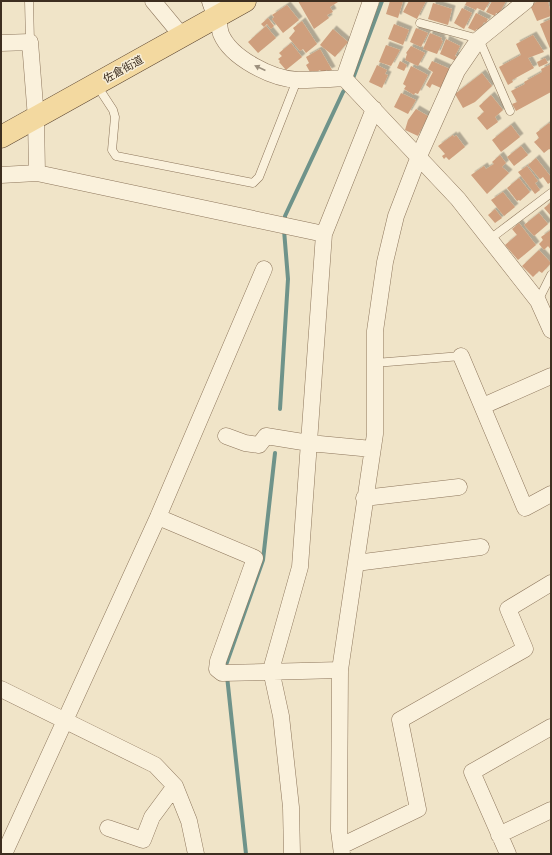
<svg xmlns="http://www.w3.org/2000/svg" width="552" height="855" font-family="Merriweather,'Noto Sans JP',serif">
<defs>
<filter id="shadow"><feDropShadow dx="3.5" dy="-3.5" stdDeviation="0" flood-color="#0004"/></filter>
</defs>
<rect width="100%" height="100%" fill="#f0e4c8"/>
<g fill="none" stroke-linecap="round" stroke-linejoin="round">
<path stroke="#6f938a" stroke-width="4" d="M352 81 382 1
M285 223V216L343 92 348 86
M280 409 288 279 284 230
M227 669 226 665 263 560 275 453
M227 676 246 854"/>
</g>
<path fill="#cf9f7d" filter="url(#shadow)" d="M298 1H337L338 2 330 7 333 12 327 15 329 18 314 29Z
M390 1H403L398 18 386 14Z
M409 1H426L417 19 403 12Z
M467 1H490L484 11 477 8 476 10 465 5Z
M492 1H506L499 14 496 13 495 16 486 12Z
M539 1H548L551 16 537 21 530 5Z
M433 3 452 9 448 25 428 19Z
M287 5 299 20 283 33 272 19 274 17 272 15Z
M462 8 472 13 464 29 454 23Z
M476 13 488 19 486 23 484 22 480 30 477 29 475 31 468 28Z
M268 18 274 26 271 29 267 24 264 27 261 24Z
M551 19V51L540 24Z
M302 21 317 44 306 53 303 49 300 51 289 38 295 31 293 28Z
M394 24 409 30 403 45 388 39Z
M266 26 276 38 258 53 248 42Z
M416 28 428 33 421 47 410 42Z
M333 29 348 42 335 57 320 45Z
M430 33 442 38 441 40 443 41 437 54 423 49Z
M533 35 544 52 528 58 534 68 512 80 513 82 508 85 499 67 521 55 516 44Z
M446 39 460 46 455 56 458 57 456 61 440 54Z
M291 43 302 57 286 70 279 62 280 61 278 59 282 56 279 53Z
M386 45 400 50 391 66 379 62Z
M411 46 425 53 418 66 405 60 407 54 406 53Z
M320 49 332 70 328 72 327 70 322 73 320 70 314 73 313 71 310 72 306 65 309 63 306 57Z
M545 58 548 63 539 67 537 62Z
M400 61 407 65 404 71 397 68Z
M432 61 450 69 441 88 432 84 430 88 426 85 433 72 428 69Z
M551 64V92L516 111 512 104 517 102 511 91 525 84 524 82 542 72 541 69Z
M377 65 387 70 385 74 388 75 382 88 369 82Z
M411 66 428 75 418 94 415 93 414 95 404 89 406 86 403 84Z
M482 73 492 86 475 102 463 108 455 94Z
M401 93 416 100 408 114 394 107Z
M491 95 503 110 495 117 498 122 487 130 477 118 484 112 479 106Z
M416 109 428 116 418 136 405 130 408 120Z
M549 123 551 125V150L549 149 544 153 534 142 539 138 536 133Z
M511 125 520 137 501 152 492 140Z
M453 135 454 137 456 135 465 147 449 160 446 157 444 159 442 156 445 154 438 146Z
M521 146 528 155 514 166 507 157Z
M500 155 506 163 502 167 509 173 487 194 471 175 484 166 486 169 494 164 492 162Z
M536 158 551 177V182L548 184 543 177 540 179 528 165Z
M527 166 538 181 535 183 540 190 535 194 518 172Z
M519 178 530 192 520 201 519 200 517 201 507 188Z
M503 192 515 207 504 216 491 200Z
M550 203 551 205V216L544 208Z
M495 209 502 218 495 223 488 215Z
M539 213 548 224 534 236 524 225Z
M519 223 536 245 518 260 505 245 517 235 512 229Z
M551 230V250L548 246 544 250 539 244 543 240 541 237Z
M539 250 551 263 542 273 539 271 533 277 522 266Z"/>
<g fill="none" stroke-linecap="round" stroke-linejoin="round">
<g stroke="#8d765c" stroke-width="9">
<path id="lane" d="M29 1 30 42
M420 23 479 39 510 111
M96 84 113 110 115 117 112 150 116 156 253 183 259 177 297 80
M490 239 551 193
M538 301 551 275
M375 363 461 356"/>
</g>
<g stroke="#8d765c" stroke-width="17">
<path id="street" d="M153 1 182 36
M218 15C219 21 219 28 221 34 231 58 272 79 298 80 313 80 329 79 344 78L458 199 538 301 551 330
M1 43 30 42 36 118 37 173
M344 78 371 1
M1 175 37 173 324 234
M461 356 525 508 551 494
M483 406 551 376
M226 436 245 443 259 445 266 436 309 443 372 449
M364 498 459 487
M158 517 255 558 218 661 217 669 222 673 340 670
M356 563 481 547
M1 689 155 765 175 786 189 821 196 854
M108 828 143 840 152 817 175 786
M499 835 551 810
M341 846 418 809 400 720 525 649 508 609 551 583
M4 854 158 517 264 269
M292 854 291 807 281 716 271 670 300 567 324 234 374 109
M342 854 339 831 340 670 375 434V331L385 262 396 216 419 156 457 71 479 39 526 1
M508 854 472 772 551 727"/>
</g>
<g stroke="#6f573f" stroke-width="23">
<path id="secondary" d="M213 1 218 15"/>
</g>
<g stroke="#5b4430" stroke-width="23">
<path id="primary" d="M1 137 245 1"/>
</g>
<use href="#lane" stroke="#faf1dc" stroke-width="8"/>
<use href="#street" stroke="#faf1dc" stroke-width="16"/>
<use href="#secondary" stroke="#faf1dc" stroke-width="22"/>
<use href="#primary" stroke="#f3d9a0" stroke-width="22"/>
</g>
<defs><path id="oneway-solid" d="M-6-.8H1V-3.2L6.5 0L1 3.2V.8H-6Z"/></defs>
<use fill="#9c907e" href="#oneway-solid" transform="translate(260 68) rotate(-155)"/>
<g text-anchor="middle" stroke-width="3" stroke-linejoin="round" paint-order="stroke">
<g font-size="11" fill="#3d2e20" stroke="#f7eed8">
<text transform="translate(123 69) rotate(-29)" y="4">佐倉街道</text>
</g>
</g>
<rect width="552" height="855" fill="none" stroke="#3d2e20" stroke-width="4"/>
</svg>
